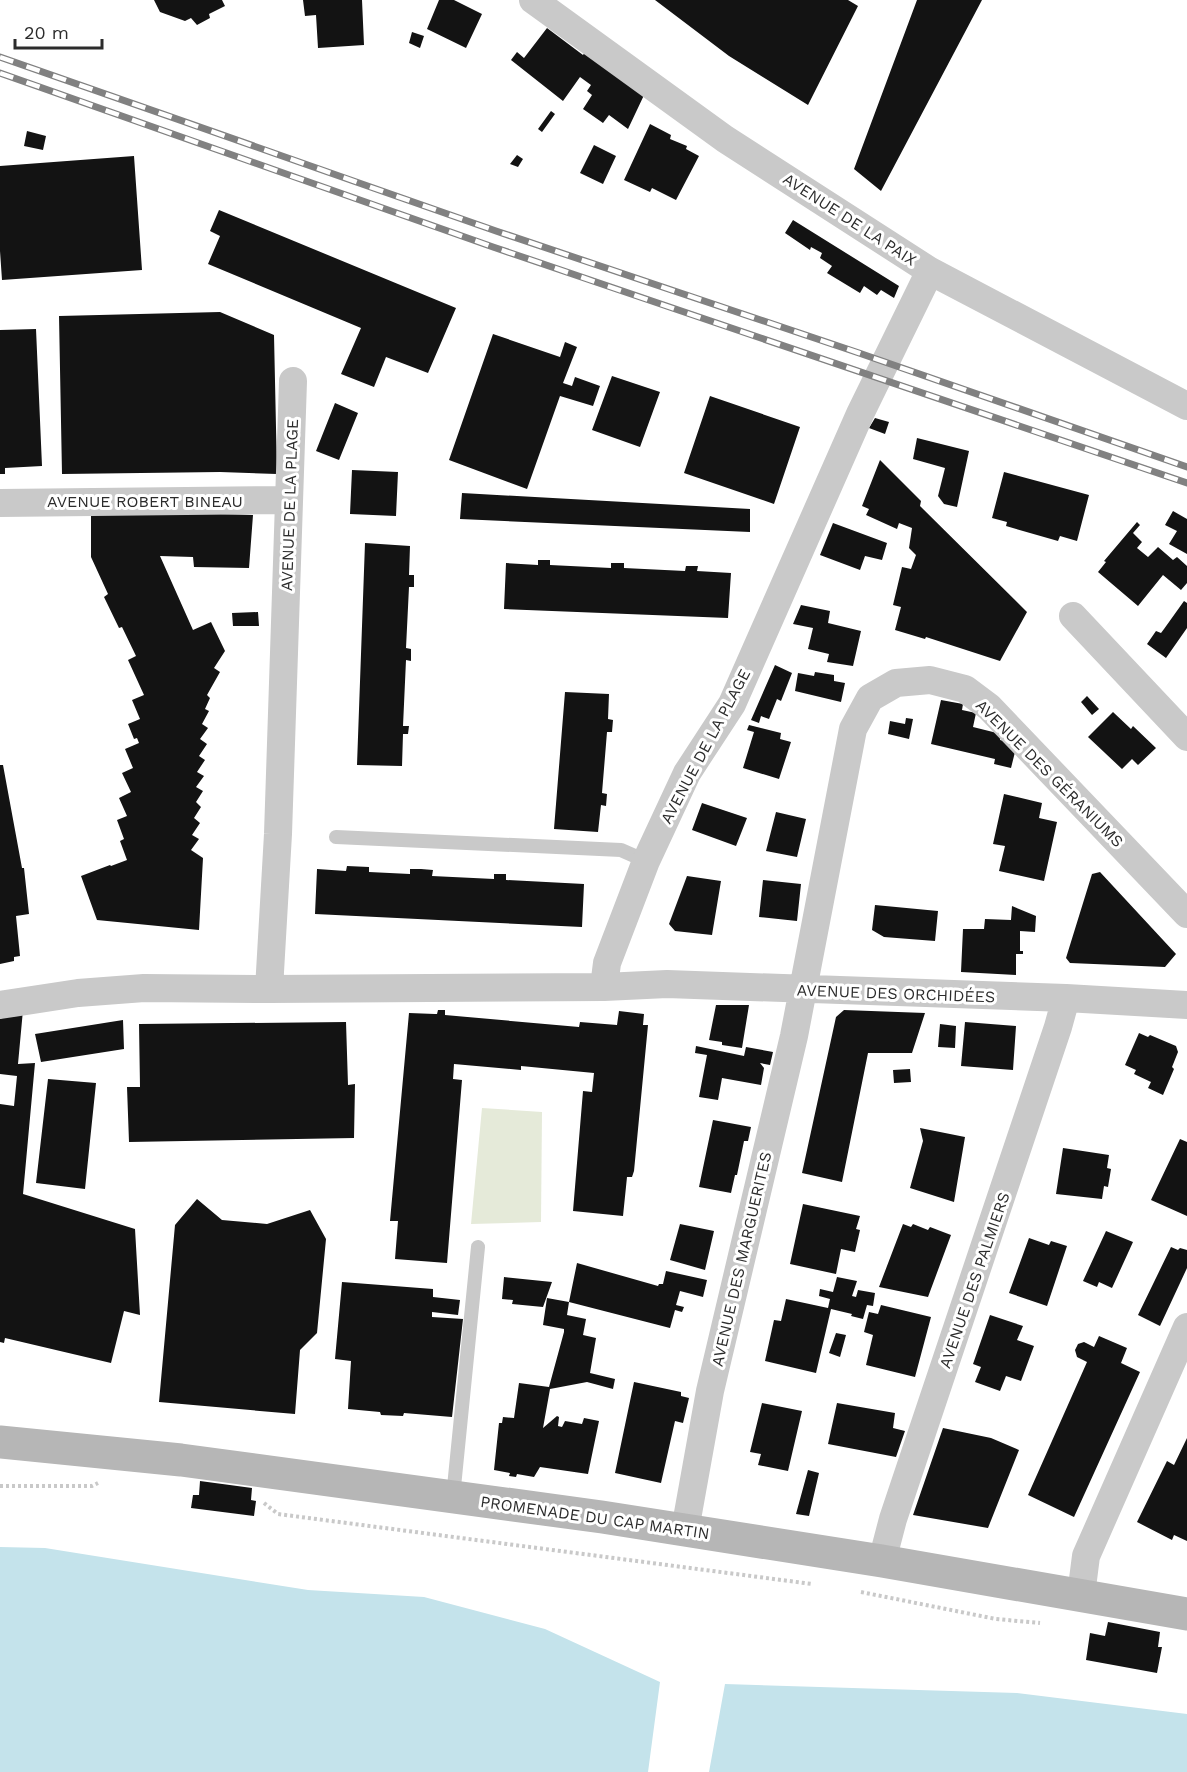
<svg xmlns="http://www.w3.org/2000/svg" width="1187" height="1772" font-family="'Work Sans',sans-serif">
<rect width="100%" height="100%" fill="#fff"/>
<path fill="#e5ead9" d="M482 1108 542 1112 541 1222 471 1224Z"/>
<path fill="#c4e3eb" d="M0 1547 45 1548 308 1590 424 1597 545 1629 660 1682 648 1772H0Z
M725 1684 1017 1693 1187 1714V1772H709Z"/>
<path fill="#131313" d="M154 0H222L225 6 209 14 210 18 197 25 191 18 185 21 160 12Z
M303 0H362L364 45 318 48 316 15 305 16Z
M439 0H454L482 14 466 48 427 29Z
M655 0H848L858 6 808 105 729 56Z
M917 0H982L881 191 854 169Z
M547 28 583 55 587 49 645 93 628 129 609 115 603 123 583 109 592 95 587 91 591 85 580 77 563 101 511 60 517 52 524 58Z
M412 32 424 36 420 48 409 43Z
M551 111 555 114 542 132 538 129Z
M650 124 671 135 670 139 687 146 686 149 699 156 676 200 652 188 650 192 624 180Z
M27 131 46 136 43 150 24 146Z
M594 145 616 156 603 184 580 173Z
M517 155 523 159 518 167 510 164Z
M134 156 142 270 2 280 0 251V166Z
M219 210 456 308 428 373 386 357 374 387 341 374 361 328 208 264 220 236 210 231Z
M793 220 899 286 894 298 881 290 877 295 864 286 860 293 827 273 832 266 820 258 822 253 811 247 810 250 785 233Z
M220 312 274 335 277 474 220 472 62 474 59 316Z
M36 329 42 466 5 468V474H0V330Z
M493 334 560 357 565 342 577 347 563 383 572 386 575 377 600 386 593 406 560 396 527 489 449 460Z
M612 376 660 392 640 447 592 430Z
M710 396 800 427 774 504 684 473Z
M335 403 358 413 339 460 316 451Z
M875 418 889 422 885 434 869 428Z
M917 438 969 451 957 507 944 504 938 496 945 468 913 459Z
M880 460 921 501 920 506 1027 612 1000 661 926 637 925 639 895 630 901 607 893 605 902 567 911 569 916 555 909 548 912 528 899 523 897 529 866 515 869 509 862 506Z
M352 470 398 472 396 516 350 514Z
M1004 472 1089 495 1077 541 1060 536 1058 541 1006 526 1007 522 992 518Z
M462 493 750 509V532L460 519Z
M91 510 253 515 249 568 194 567 193 557 160 556 193 630 211 622 225 651 214 668 220 672 207 695 210 698 205 709 209 711 202 724 208 728 200 739 207 744 199 756 205 760 197 772 204 776 196 787 203 791 196 802 201 807 194 818 200 823 192 835 199 839 191 850 203 858 199 930 97 920 81 876 110 865 111 866 127 860 120 841 124 839 117 820 127 816 119 798 131 792 122 773 133 768 125 749 139 743 137 738 134 739 128 724 140 719 132 700 144 695 128 660 136 656 122 627 119 628 104 597 108 594 91 557Z
M1173 511 1187 519V554L1169 544 1177 531 1165 525Z
M1137 522 1140 525 1133 533 1142 542 1137 548 1148 557 1158 547 1173 560 1177 557 1187 566V583L1181 590 1163 575 1138 606 1098 572 1106 562 1104 561Z
M833 523 887 543 882 560 865 556 860 570 820 555Z
M365 543 410 546 409 575H414V587H409L406 648 411 649V661L406 660 403 726H409L408 734H403L402 766 357 765Z
M538 560H550V565L611 568V563H624V568L685 571 686 566H698L697 571 731 573 728 618 504 609 506 563 538 565Z
M1184 601 1187 603V628L1166 658 1147 644 1156 631 1161 633 1164 629Z
M801 605 830 611 828 623 861 631 853 666 827 662 829 654 808 649 813 628 793 624Z
M258 612 259 626H233L232 613Z
M775 665 792 673 781 701 777 699 769 719 761 716 759 723 751 720Z
M815 672 834 675V681L845 683 841 702 795 691 798 673 814 676Z
M565 692 609 694 608 719 613 720 612 732H607L602 793 607 794 606 806 601 805 598 832 554 829Z
M1087 696 1099 709 1092 715 1081 702Z
M941 700 963 704 962 710 976 713 973 727 1001 734 1000 740 1017 744 1011 768 994 764 995 759 931 744Z
M1113 712 1131 729 1133 726 1156 748 1138 765 1132 759 1122 769 1088 737Z
M906 718 913 719 909 739 888 734 890 721 905 724Z
M749 725 781 733 780 739 791 742 779 779 743 768 754 732 747 730Z
M0 765H3L22 868H24L29 914 16 916 20 956 14 957V961L0 964Z
M1004 794 1042 803 1039 818 1057 822 1044 881 999 871 1005 846 993 844Z
M702 803 747 818 736 846 692 830Z
M776 812 806 819 797 857 766 851Z
M347 866 369 867V872L410 874V869H421L433 870 432 876 494 879V874H506V880L584 884 582 927 315 914 317 869 346 871Z
M1100 872 1176 954 1165 967 1070 963 1066 958 1092 874Z
M687 876 721 881 712 935 675 931 669 924Z
M763 880 801 884 797 921 759 917Z
M875 905 938 911 935 941 884 937 872 930Z
M1012 906 1036 916 1035 932 1020 931V951H1023V954H1016V975L961 972 963 929H984L985 919 1011 920Z
M716 1005H749L742 1048 722 1045V1042L709 1040Z
M23 1010 18 1064 35 1063 23 1194 135 1229 140 1315 124 1311 111 1363 5 1338 4 1343 0 1342V1104L14 1106 17 1076 0 1074V1013Z
M438 1010H445V1015L579 1027 580 1022 617 1025 619 1011 644 1014 643 1025H648L634 1171 632 1177H627L623 1216 573 1211 583 1091 592 1092 594 1073 521 1066V1070L454 1064 453 1079 462 1080 447 1263 395 1259 398 1221H390L409 1013 435 1014H437Z
M844 1010 925 1013 912 1053H868L842 1182 802 1173 836 1017Z
M123 1020 124 1049 41 1062 35 1034Z
M346 1022 348 1085 355 1084 354 1138 129 1142 127 1087H140L139 1024Z
M965 1022 1016 1026 1013 1070 961 1066Z
M940 1024 956 1026 955 1048 938 1047Z
M1139 1033 1148 1037 1150 1035 1176 1046 1178 1052 1172 1067 1174 1069 1163 1095 1148 1088 1151 1082 1134 1074 1136 1070 1125 1065Z
M696 1046 744 1056 746 1047 773 1052 770 1065 760 1063 764 1068 761 1085 722 1078 718 1100 699 1097 707 1055 695 1053Z
M910 1069 911 1082 894 1083 893 1070Z
M48 1079 96 1083 85 1189 36 1183Z
M713 1120 751 1127 748 1141H744L737 1175H735L731 1193 699 1187Z
M920 1128 965 1137 954 1202 910 1188 923 1141Z
M1180 1139 1187 1142V1216L1151 1200Z
M1063 1148 1109 1155 1107 1168 1111 1169 1108 1187 1104 1186 1102 1199 1056 1194Z
M197 1199 222 1220 267 1224 310 1210 326 1239 317 1333 300 1350 295 1414 159 1402 175 1225Z
M803 1204 860 1216 856 1229 860 1230 855 1252 841 1249 836 1274 790 1264Z
M680 1224 714 1231 705 1270 670 1260Z
M903 1224 911 1227 913 1224 928 1230 930 1227 951 1235 928 1297 879 1287Z
M1106 1231 1133 1242 1112 1288 1099 1282 1097 1287 1083 1281Z
M1029 1238 1049 1245 1051 1241 1067 1246 1047 1306 1009 1293Z
M1171 1247 1178 1250 1180 1248 1187 1250V1268L1160 1326 1138 1315Z
M577 1263 658 1286 659 1284H663L666 1271 707 1280 703 1297 680 1291 676 1305 684 1307 682 1312 675 1310 670 1328 569 1302Z
M504 1277 552 1282 543 1307 512 1304 513 1300 502 1299Z
M837 1277 857 1281 852 1296 856 1297 858 1290 875 1293 873 1306 867 1305 863 1319 851 1316 852 1314 831 1309 816 1373 765 1361 774 1320 781 1321 786 1299 828 1308 830 1299 819 1296 820 1289 833 1292Z
M342 1282 433 1289V1297L460 1300 458 1315 432 1312V1317L463 1319 452 1417 404 1413 403 1416 381 1415 380 1412 348 1409 351 1361 335 1359Z
M547 1298 569 1302 567 1315 586 1319 583 1335 596 1338 590 1373 615 1379 613 1389 587 1382 550 1389 543 1428 557 1416 559 1417 558 1426 562 1427 565 1421 582 1424 584 1418 599 1421 588 1474 540 1467 534 1477 517 1474 516 1477 509 1476 510 1473 494 1470 499 1423H502L503 1417 514 1418 519 1383 549 1387 564 1332V1329L543 1325Z
M881 1305 931 1317 915 1377 866 1365 873 1335 864 1332 869 1312 878 1314Z
M990 1315 1023 1326 1017 1340 1034 1346 1021 1381 1006 1376 1000 1391 975 1382 981 1367 973 1364Z
M836 1333 846 1335 840 1357 829 1353Z
M1099 1336 1127 1348 1121 1363 1140 1372 1074 1517 1028 1495 1087 1362 1077 1357 1075 1350 1078 1344 1084 1342 1094 1347Z
M634 1382 681 1392V1396L689 1398 683 1423 675 1421 661 1483 615 1473Z
M762 1403 802 1411 788 1471 758 1465 761 1454 750 1452Z
M837 1403 895 1413 893 1428 905 1431 896 1457 828 1444Z
M943 1428 991 1438 1019 1450 988 1528 913 1515Z
M1187 1438V1541L1174 1535 1172 1540 1137 1522 1167 1461 1174 1465Z
M808 1470 819 1473 809 1516 796 1514Z
M200 1481 252 1488 251 1500 256 1501 254 1516 191 1508 193 1495H199Z
M1108 1622 1160 1632 1158 1647H1162L1157 1673 1086 1660 1090 1633 1105 1636Z"/>
<g fill="none" stroke-linecap="round" stroke-linejoin="round">
<path stroke="#c9c9c9" stroke-width="4" stroke-dasharray="3 3" stroke-linecap="butt" d="M0 1486H92L98 1483
M264 1503 278 1514 812 1584
M861 1592 996 1619 1040 1623"/>
<path stroke="#c9c9c9" stroke-width="14" d="M336 837 621 850 646 861
M453 1497 478 1247"/>
<path stroke="#c9c9c9" stroke-width="28" d="M533 0 725 139 930 271 1187 406
M0 503 289 500
M1073 616 1187 737
M604 987 607 963 646 861 687 773 732 704 860 414 930 271
M269 989 278 834 293 381
M0 1005 78 993 144 988 269 989 604 987 667 984 1066 998 1187 1005
M685 1530 710 1391 794 1036 853 729 870 698 896 683 930 680 965 689 989 707 1187 914
M882 1561 893 1519 1058 1027 1066 998
M1081 1595 1086 1556 1187 1327"/>
<path stroke="#b6b6b6" stroke-width="33" d="M0 1442 181 1460 602 1517 882 1561 1187 1614"/>
<g stroke="#818181" stroke-width="7">
<path id="rail" d="M0 57 496 231 859 353 1187 467
M0 73 493 247 1187 483"/>
</g>
<use href="#rail" stroke="#fff" stroke-width="4.5" stroke-dasharray="14" stroke-linecap="butt"/>
</g>
<g text-anchor="middle" stroke-width="6" stroke-linejoin="round" paint-order="stroke">
<g font-size="16" fill="#2c2c2c" stroke="#fff">
<text transform="translate(850 219) rotate(33)" y="6">AVENUE DE LA PAIX</text>
<text x="145" y="507">AVENUE ROBERT BINEAU</text>
<text transform="translate(289 505) rotate(-88)" y="6">AVENUE DE LA PLAGE</text>
<text transform="translate(705 746) rotate(-62)" y="6">AVENUE DE LA PLAGE</text>
<text transform="translate(1050 773) rotate(45)" y="6">AVENUE DES GÉRANIUMS</text>
<text transform="translate(896 993) rotate(2)" y="6">AVENUE DES ORCHIDÉES</text>
<text transform="translate(741 1259) rotate(-77)" y="6">AVENUE DES MARGUERITES</text>
<text transform="translate(974 1280) rotate(-71)" y="6">AVENUE DES PALMIERS</text>
<text transform="translate(595 1517) rotate(8)" y="6">PROMENADE DU CAP MARTIN</text>
</g>
</g>
<path d="M15 39v9h87v-9" fill="none" stroke="#2c2c2c" stroke-width="3"/>
<text x="24" y="39" font-size="18" fill="#2c2c2c" stroke="#ffffff" stroke-width="4.5" paint-order="stroke">20 m</text>
</svg>
